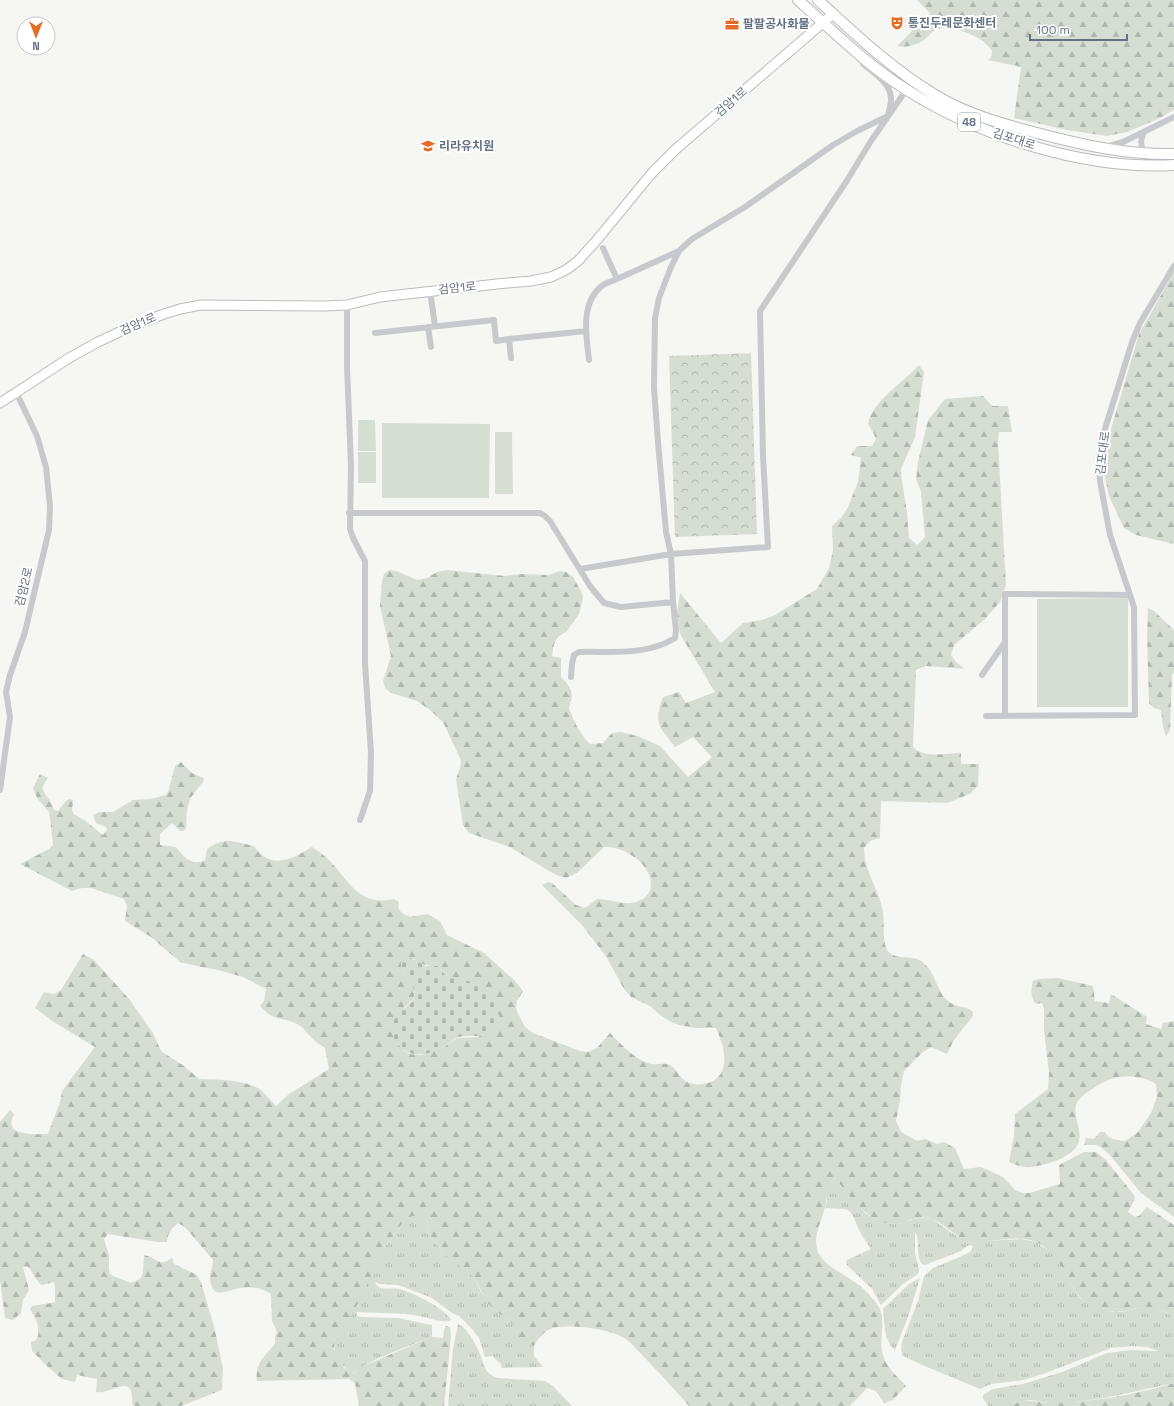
<svg xmlns="http://www.w3.org/2000/svg" width="1174" height="1406" font-family="'Space Grotesk','Noto Sans KR',sans-serif">
<defs>
<pattern id="grass-tufts" width="24" height="20" patternUnits="userSpaceOnUse"><rect width="24" height="20" fill="#d6ded4"/><path d="M3 7l-1-3M5 7V3M7 7l1-3M15 17l-1-3M17 17v-4M19 17l1-3" fill="none" stroke="#b1b8b2"/></pattern>
<pattern id="forest-firs" width="22" height="20" patternUnits="userSpaceOnUse"><rect width="22" height="20" fill="#d6ded4"/><path d="M5 1l3.5 6h-7zM16 11l3.5 6h-7z" fill="#b1b8b2"/></pattern>
<pattern id="cemetery-stones" width="16" height="16" patternUnits="userSpaceOnUse"><rect width="16" height="16" fill="#d6ded4"/><path d="M2 7V4a2 2 0 0 1 4 0v3zM10 15v-3a2 2 0 0 1 4 0v3z" fill="#b1b8b2"/></pattern>
<pattern id="park-crowns" width="20" height="18" patternUnits="userSpaceOnUse"><rect width="20" height="18" fill="#d6ded4"/><path d="M2 6a3 3 0 1 1 6 0M12 15a3 3 0 1 1 6 0" fill="none" stroke="#b1b8b2"/></pattern>
</defs>
<rect width="100%" height="100%" fill="#f6f6f3"/>
<path fill="url(#grass-tufts)" d="M836 1177 865 1213 875 1219 890 1224H900L913 1219 923 1218 932 1219 958 1237 984 1241 1021 1239 1036 1242 1054 1254 1062 1267 1072 1287 1080 1298 1112 1312H1122L1147 1306 1155 1307 1174 1317V1383L1105 1398 1066 1403H1050L1031 1400 1015 1402 1009 1406H988L983 1398V1395L993 1389 1023 1384 1062 1372 1107 1353 1131 1350 1158 1351 1147 1347 1132 1346 1111 1348 1043 1374 1023 1380 991 1384 980 1389 920 1364 903 1356 901 1350 902 1342 918 1301 924 1276 933 1268 962 1256 970 1252 973 1247 971 1245 967 1246 961 1251 925 1265 922 1264C915 1255 921 1241 915 1232V1253L919 1270 918 1274 904 1283 881 1305 872 1289 846 1264 847 1260 871 1249 861 1234 852 1214 848 1210 844 1209 825 1208 827 1201V1186Z
M413 1216H427L428 1232 435 1242 446 1255 474 1277 481 1292 496 1311 508 1320 513 1325 518 1336 525 1342 534 1346V1356L543 1367 502 1368 501 1364 492 1356 485 1357 479 1338 472 1329 459 1316 452 1313 432 1298 404 1287 398 1285 380 1284 375 1282C379 1293 391 1286 400 1289 417 1295 439 1305 451 1319L450 1321C438 1322 430 1318 419 1316 399 1312 378 1314 357 1312V1316L360 1317 398 1318 432 1325V1337C410 1346 370 1359 352 1374 342 1366 333 1355 334 1341L385 1247 406 1218Z
M920 1278 908 1317 895 1350C883 1340 885 1323 883 1309L909 1284Z
M458 1324C468 1328 476 1345 480 1354 485 1366 484 1374 498 1378L545 1381 553 1386 572 1406H448L453 1349Z"/>
<path fill="url(#forest-firs)" fill-rule="evenodd" d="M917 0H1174V110L1158 119 1127 132 1107 136 1067 130 1014 118 1021 67 988 60 991 57 992 51C990 48 987 45 984 42 974 34 951 25 939 29 933 30 929 36 924 40 916 45 906 48 897 46L930 13Z
M1174 272V544L1136 535 1124 528 1109 496 1104 473V457L1108 439 1139 334Z
M919 365 924 372 915 437 901 469 902 481 907 512 909 538 917 545 925 537 921 492 916 479 918 462 928 420 945 399 983 396 992 406H1008L1012 432H999L998 442 1006 585 1000 602 985 619 954 645 951 655 957 663 965 669 926 666 916 670 913 747C925 759 946 753 961 753V764H979L978 786 970 794 947 803 881 801 880 838 870 841 864 848C864 871 879 889 883 912 885 923 881 946 890 953 898 960 910 955 919 960 934 968 935 985 944 997 955 1010 965 1004 973 1012V1016L954 1040 947 1054 931 1047 922 1053 904 1071 901 1085 900 1101 896 1121 901 1132 917 1141 925 1139 937 1144 944 1142 955 1148 964 1169 981 1167 1003 1177 1015 1190 1023 1193H1030L1039 1190 1060 1184 1059 1165 1084 1152H1096L1106 1160 1134 1195 1135 1199 1128 1212 1135 1217 1139 1216 1147 1207 1174 1225V1317C1166 1313 1158 1307 1149 1307 1144 1306 1139 1308 1134 1309 1119 1313 1105 1313 1090 1305 1063 1289 1067 1256 1036 1242 1015 1233 992 1244 970 1241 954 1238 945 1222 930 1219 925 1217 918 1218 912 1219 908 1220 903 1224 898 1224 869 1226 852 1198 835 1178L827 1186C827 1193 827 1200 825 1207 822 1221 813 1235 817 1249 822 1269 858 1278 871 1297 874 1300 878 1305 880 1309 886 1324 878 1340 883 1355 886 1367 898 1377 906 1386L893 1400 884 1403 876 1391 867 1388 850 1406H689C674 1389 659 1372 643 1356 638 1351 632 1343 626 1339 612 1329 563 1322 548 1330 542 1334 537 1340 534 1346L524 1342 518 1336 513 1325 508 1320 496 1311 487 1302 474 1277 446 1255 435 1242 428 1232 427 1217 413 1216 406 1218 385 1247 356 1307 334 1341V1349L344 1368 353 1374 359 1368 408 1347 432 1337 443 1338 444 1330 446 1326 450 1327 451 1336 444 1406H359L355 1383 349 1379 257 1381C254 1365 265 1355 275 1344V1337L277 1332 272 1321 271 1294C262 1288 251 1286 241 1288 228 1289 214 1301 210 1281 209 1273 213 1267 213 1260L185 1227 178 1223C171 1229 168 1233 167 1242H158L108 1234 104 1239 109 1256V1270L110 1274 113 1276 131 1283 140 1279 143 1273 144 1255C156 1257 159 1268 172 1258L174 1264 197 1275 201 1282 215 1330 223 1369 222 1390 181 1406H135L132 1404C134 1370 112 1395 96 1392L97 1379 77 1375 75 1382 62 1379 48 1367 32 1351 31 1342 36 1340C42 1331 36 1318 30 1309L32 1306 51 1303 55 1302V1286L54 1282 42 1285C37 1283 33 1272 27 1266L23 1267 29 1290 23 1300 21 1313 13 1320 5 1318 0 1280V1122L10 1110 14 1114C2 1137 35 1134 48 1134L60 1102 62 1091 95 1047 54 1022 35 1008 44 992 54 994 61 990 83 954 94 960 129 999 153 1033 161 1051 184 1066 199 1079C219 1080 244 1079 261 1090 266 1095 271 1101 276 1106L289 1094 329 1069 325 1048C320 1045 314 1041 310 1036 306 1032 304 1028 299 1025 284 1016 274 1023 260 1006L264 1001 266 989 243 977 214 969 201 967 180 962 151 937 125 921 127 906 124 899 91 888H82L72 891 20 864 49 849 53 845 50 818 49 812 37 798 33 788 40 774 48 778C39 790 43 790 50 801 52 804 53 807 54 810L58 811 66 801 69 799 73 800 72 810 74 814 84 820 103 835 107 830 106 827 96 823 93 815 99 812H113L133 800 151 799 165 795 168 792 175 766 181 762 192 773 203 778 204 780 190 799 187 810 186 829 183 831H180L172 823 160 834V845L176 847C183 856 191 867 205 860L207 849C225 836 234 842 254 846 271 871 292 859 312 847 318 851 324 855 329 860 349 881 359 907 394 899L399 902 398 906 400 911 405 915 410 917 427 914 440 921 447 935 484 953 514 980 523 991 517 1001 516 1007 518 1014 525 1027 533 1033 580 1051 588 1052 597 1048 610 1033C621 1044 633 1058 648 1063 655 1066 663 1062 670 1065 677 1069 679 1078 687 1082 693 1085 701 1085 708 1083 733 1075 724 1045 716 1028H696L679 1025 671 1022 660 1015 650 1006 631 997 624 989 607 958 583 926 542 885 548 882 552 883 576 905 585 908 597 899C608 899 620 904 631 903 658 899 655 874 638 860 630 853 616 846 604 847L577 873 566 878 559 876 549 871 510 847 469 833 463 825 456 779 461 764 460 758 443 722 430 710 417 701 391 693 385 688 383 681 391 656 380 606 382 581 384 574 389 570 396 571 417 580 427 578 437 572 447 570 505 576 520 574 549 575 559 571 566 572 573 577 581 591 583 598 579 614 567 631 558 637 554 644 552 656 561 658V677C572 688 574 693 569 708 574 722 580 734 590 744L603 743 612 733 621 732 637 736 660 746 688 777 712 757 693 737 675 747C659 726 653 724 663 697L679 692 686 703 715 692 680 634 677 612 680 593 721 643 743 623 762 620 775 615 817 589 829 568 833 550 832 526 842 517 848 507 858 482 861 458 851 455 857 446H872L876 439 873 432 868 424C872 401 904 382 919 365ZM413 958C422 967 429 964 439 968 443 970 444 974 448 977 454 980 464 980 470 982L479 1037 457 1038 444 1047 421 1055 410 1054 403 1050 404 1007C422 995 414 986 403 972Z
M1148 608 1154 611 1174 630V674H1172L1170 730 1166 737 1163 727 1161 710 1154 708 1149 703 1147 638Z
M1058 978 1093 986 1095 1001 1109 1003 1111 994 1147 1017 1146 1024 1161 1029 1163 1023 1174 1021V1217L1141 1193 1109 1154 1101 1147 1096 1145H1084L1086 1138 1094 1139 1100 1132H1105C1109 1140 1117 1140 1125 1141L1138 1132 1151 1113 1157 1097 1156 1084C1142 1075 1119 1074 1104 1082 1099 1084 1095 1087 1091 1090 1085 1093 1078 1099 1076 1105 1073 1117 1082 1129 1079 1141 1076 1157 1044 1166 1030 1167 1023 1168 1016 1165 1009 1162L1014 1136 1015 1114 1048 1089 1049 1073 1044 1030V1009L1042 1003 1036 1004C1030 997 1031 989 1033 981L1039 979Z
M1174 1383V1406H1009C1023 1397 1037 1403 1052 1403 1089 1403 1138 1394 1174 1383Z"/>
<path fill="url(#cemetery-stones)" d="M407 956 426 966H437C441 969 445 976 450 978 456 979 462 980 468 981 480 985 492 996 497 1007 499 1012 501 1019 499 1024 493 1041 472 1034 458 1037 453 1039 448 1045 443 1047 426 1057 403 1059 394 1038 384 1014 413 1008 415 995 416 982 389 965 407 956Z"/>
<path fill="url(#park-crowns)" d="M751 353 757 534 675 537 669 356Z"/>
<path fill="#d6ded4" d="M358 420H375L376 451H358Z
M382 423 490 424 489 498H382Z
M495 432H512L513 494H495Z
M358 452H376V483H358Z
M1128 598V707H1037V599Z"/>
<g fill="none" stroke-linecap="round" stroke-linejoin="round">
<g stroke="#b9bcc1" stroke-width="11">
<path id="secondary" d="M0 403 69 358 98 342 132 326 164 314 180 309 201 305 324 306 347 305 380 297 497 284 531 281 551 277 566 270 578 261 596 241 652 173 676 149 833 14"/>
</g>
<g stroke="#b7babf" stroke-width="12">
<path id="primary" d="M798 0C833 31 867 65 907 90 981 137 1086 170 1174 165
M818 0C855 34 892 69 935 95 966 114 1002 124 1037 133 1082 145 1127 155 1174 154"/>
</g>
<path stroke="#c7c9cd" stroke-width="6" d="M1144 132C1140 140 1140 146 1145 153
M1106 147 1123 142 1174 117
M603 248 617 279 679 251
M430 291 435 326
M347 305V366L351 466 350 529 353 538 365 561V664L371 753 370 791 360 820
M428 327 431 347
M375 333 494 320 496 341 509 339
M511 358 509 339 586 331
M589 360C586 335 580 302 603 285 607 282 613 281 617 279
M349 513H540L545 516 550 521 590 586 604 603 621 607 673 602
M580 569 671 554 768 547 763 456 760 311 846 182 871 141 913 80
M982 675 1005 642
M571 677 572 664 574 655 579 652C610 651 647 656 675 638L676 630 673 602 671 554 666 532 658 442 654 388 655 318 659 298 671 267 679 251 692 239 745 207 833 145 859 130 888 116C889 111 891 105 891 100 892 84 874 73 863 64
M986 716 1135 715 1134 607 1110 535 1100 481 1099 464 1101 449 1105 429 1132 342 1140 323 1174 266
M1005 716V594L1130 595
M0 790 10 717 6 692 10 675 25 632 49 530 50 506 46 467 37 436 16 392"/>
<use href="#secondary" stroke="#fff" stroke-width="9"/>
<use href="#primary" stroke="#fff" stroke-width="10"/>
</g>
<defs>
<g id="theatre-bare" transform="scale(1.08)"><path d="M-5-5.5Q0-4 5-5.5V0Q5 5 0 6Q-5 5-5 0ZM-3.3-2.5H-1v1.5H-3.3ZM1-2.5H3.3v1.5H1ZM-2.8 1Q0 5.5 2.8 1Z" fill="#e56c25" stroke="#fff" stroke-width="2.5" paint-order="stroke"/></g>
<g id="office-bare" transform="scale(1.08)"><path d="M-6-3h4V-5.5h4V-3h4V5H-6ZM-1-4.5V-3h2v-1.5ZM-6 0V1H6V0Z" fill="#e56c25" stroke="#fff" stroke-width="2.5" paint-order="stroke"/></g>
<g id="school-bare" transform="scale(1.08)"><path d="M0-5L7-2L0 1L-7-2ZM-4 1L0 2.5L4 1V4Q0 6-4 4Z" fill="#e56c25" stroke="#fff" stroke-width="2.5" paint-order="stroke"/></g>
</defs>
<g fill-rule="evenodd">
<use href="#theatre-bare" x="897" y="23"/>
<use href="#office-bare" x="732" y="24"/>
<use href="#school-bare" x="428" y="146"/>
</g>
<g text-anchor="middle" stroke-width="4" stroke-linejoin="round" paint-order="stroke">
<rect fill="#fff" stroke="#939ca9" stroke-width="1" x="958" y="113" width="22" height="18" rx="3"/>
<g font-size="11" font-weight="bold" fill="#657284">
<text x="969" y="126">48</text>
</g>
<g font-size="12" font-weight="bold" fill="#657284" stroke="#fff" text-anchor="start">
<text x="908" y="27">통진두레문화센터</text>
<text x="743" y="28">팔팔공사화물</text>
<text x="439" y="150">리라유치원</text>
</g>
<g font-size="12" fill="#657284" stroke="#fff">
<text transform="translate(731 102) rotate(-41)" y="4">검암1로</text>
<text transform="translate(1014 139) rotate(18)" y="4">김포대로</text>
<text transform="translate(457 288) rotate(-6)" y="4">검암1로</text>
<text transform="translate(138 324) rotate(-23)" y="4">검암1로</text>
<text transform="translate(1103 453) rotate(-83)" y="4">김포대로</text>
<text transform="translate(24 587) rotate(-76)" y="4">검암2로</text>
</g>
</g>
<g transform="translate(36 36) rotate(180)"><circle r="19" fill="#ffffff" stroke="#c1c7ce"/>
<path d="M0-3L7 15L0 10L-7 15Z" fill="#e56c25"/>
<text y="-6" font-size="11" font-weight="bold" text-anchor="middle" fill="#657284">N</text>
</g>
<path d="M1030 34v6h97v-6" fill="none" stroke="#657284" stroke-width="2"/>
<text x="1036" y="34" font-size="12" fill="#657284" stroke="#ffffff" stroke-width="3" paint-order="stroke">100 m</text>
</svg>
